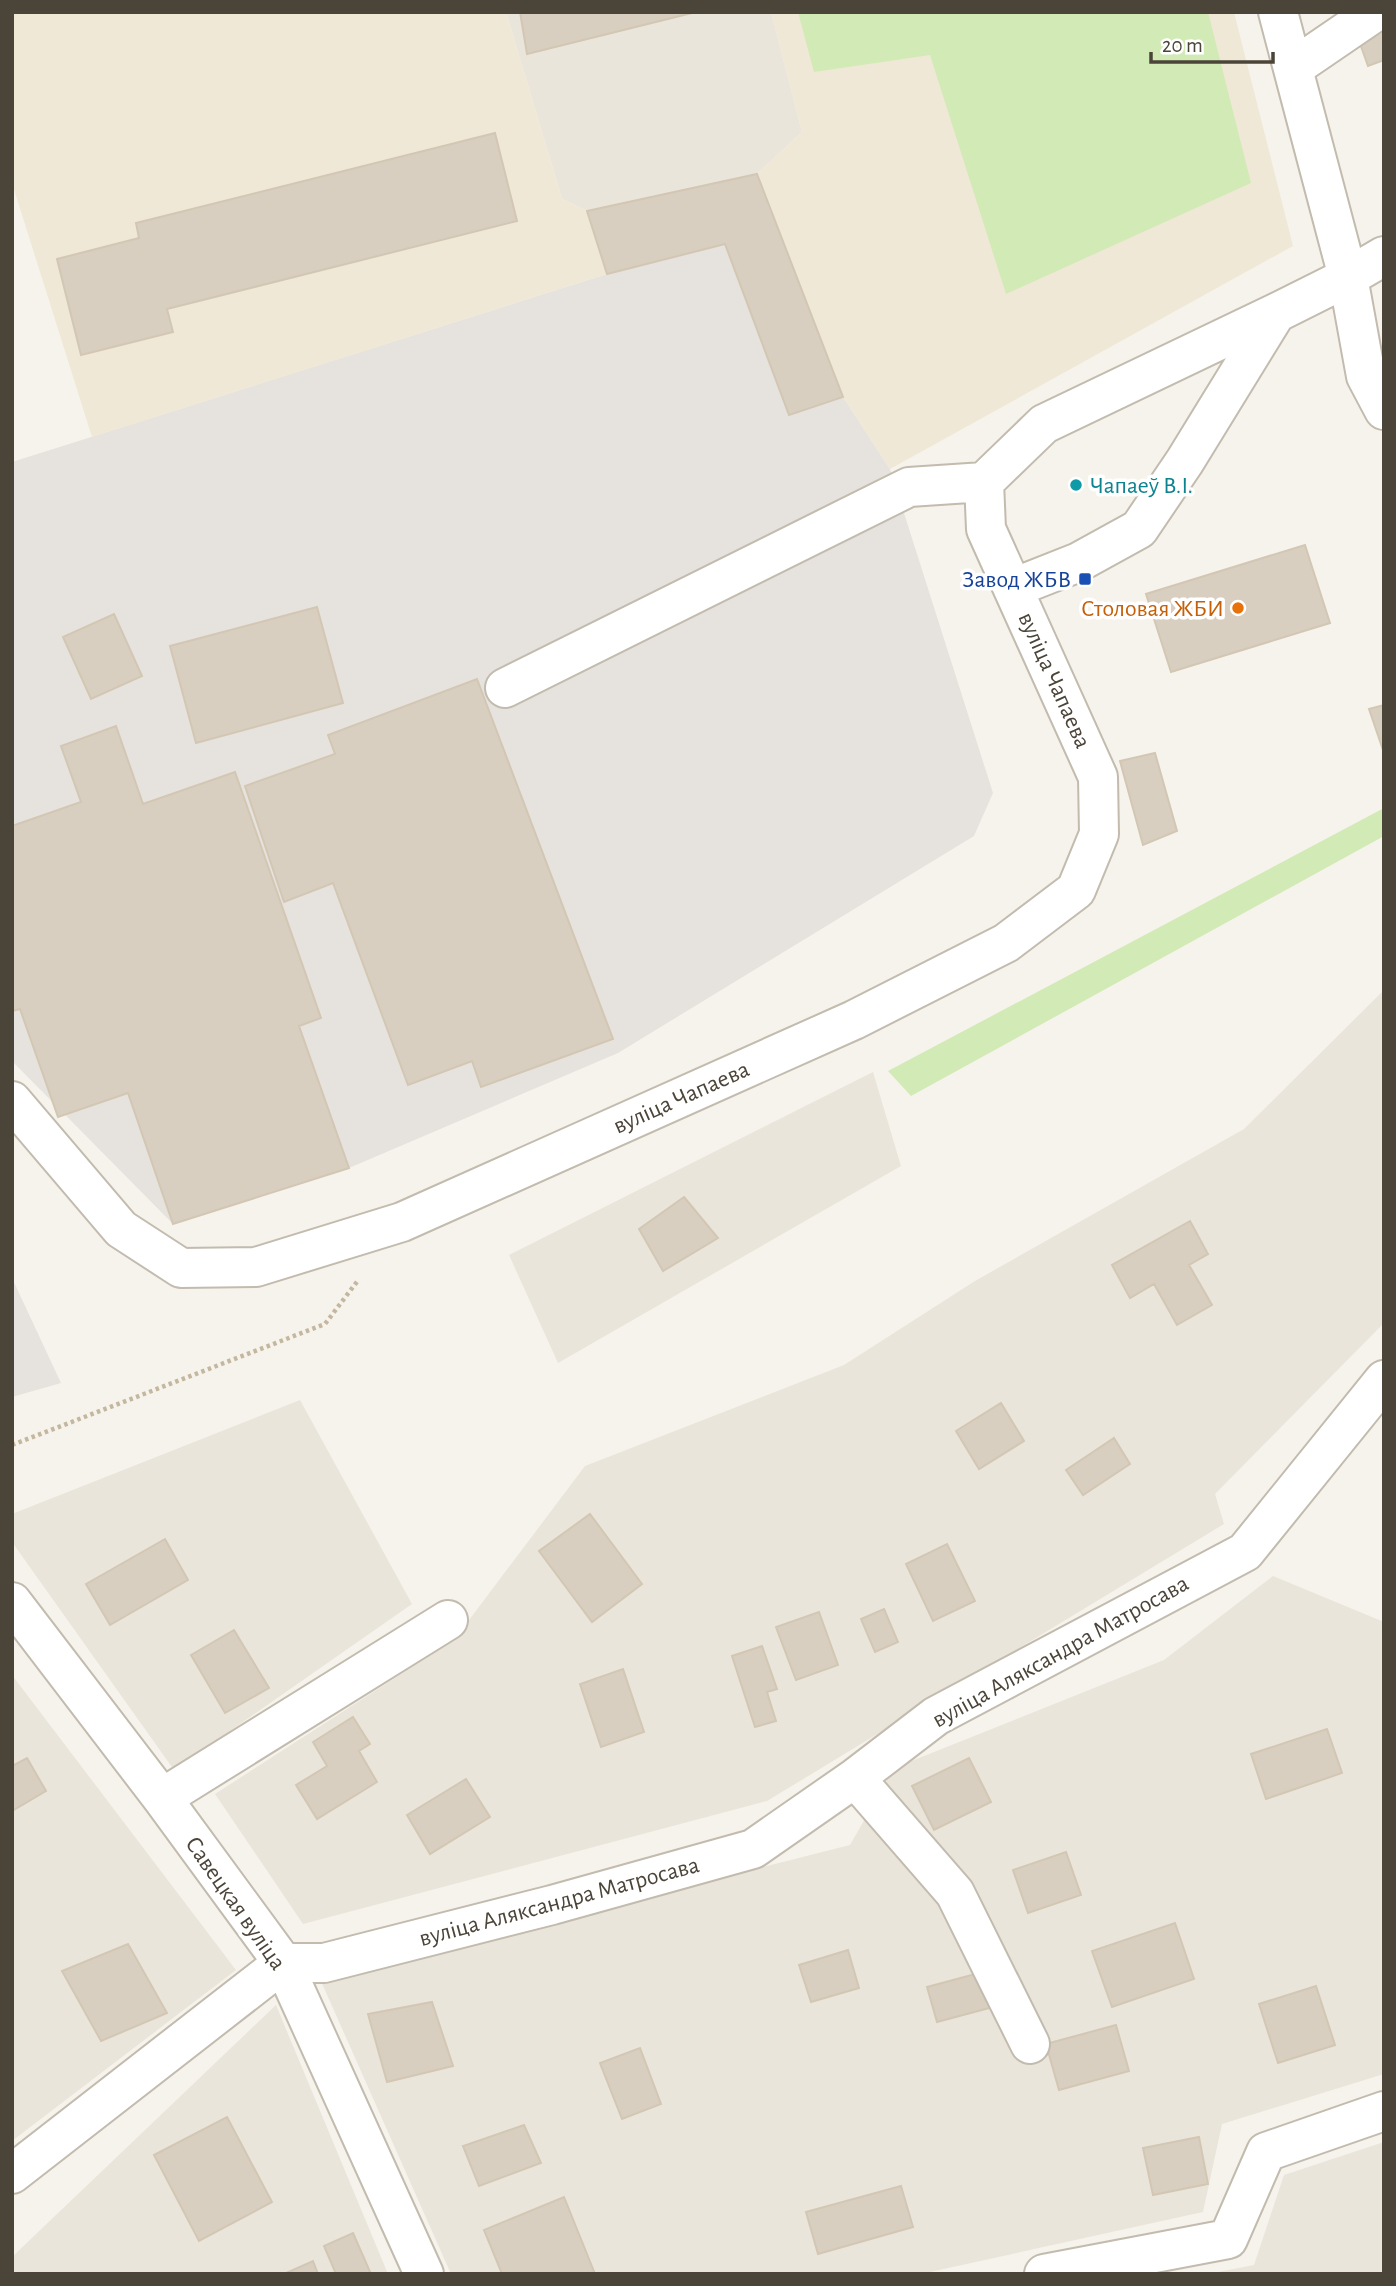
<svg xmlns="http://www.w3.org/2000/svg" width="1396" height="2286" font-family="'Alegreya Sans',sans-serif">
<rect width="100%" height="100%" fill="#f6f3ec"/>
<path fill="#eae5da" d="M506 12H771L802 132 757 174 587 211 562 199Z
M1384 990V1323L1215 1494 1224 1524 767 1801 303 1924 215 1794 454 1640 585 1466 844 1365 975 1281 1244 1129Z
M873 1072 901 1166 558 1363 509 1255Z
M300 1400 412 1604 174 1770 12 1542V1514Z
M1273 1576 1384 1622V2074L1222 2124 1203 2212 921 2274H451L320 1979 850 1845 894 1768 1164 1660Z
M12 1675 236 1970 12 2141Z
M276 2005 388 2274H12V2257Z
M1384 2142V2274H1208L1254 2265 1284 2175Z"/>
<path fill="#e6e2dd" d="M757 174 843 397 890 469 993 793 974 836 618 1053 349 1168 173 1224 12 1061V462L607 274 587 211Z
M12 1278 61 1383 12 1397Z"/>
<path fill="#efe8d6" d="M12 12H506L562 199 587 211 607 274 92 437 12 183Z
M771 12H1234L1293 246 890 469 843 397 757 174 802 132Z"/>
<path fill="#d2eab5" d="M798 12H1208L1251 183 1006 294 930 55 814 72Z
M1384 808V836L911 1096 888 1071Z"/>
<path fill="#d8cfc1" stroke="#d3c7b4" stroke-width="2" d="M520 12H696L527 54Z
M1384 24V60L1368 66 1357 35Z
M495 133 517 221 167 309 173 332 81 355 57 259 139 238 136 223Z
M757 174 843 397 789 415 725 244 607 274 587 211Z
M1305 545 1330 623 1171 672 1146 594Z
M317 607 343 703 196 743 170 646Z
M114 614 142 676 91 699 63 637Z
M477 679 613 1039 481 1087 472 1061 408 1085 333 883 284 902 245 786 335 754 328 735Z
M1384 705V753L1369 709Z
M116 726 143 804 235 772 321 1018 299 1026 349 1168 173 1224 128 1093 58 1117 20 1009 12 1011V826L81 802 61 746Z
M1155 753 1177 831 1143 845 1120 761Z
M684 1197 718 1238 663 1271 639 1229Z
M1190 1221 1208 1254 1189 1265 1212 1305 1177 1325 1154 1284 1130 1298 1112 1265Z
M1001 1403 1024 1441 979 1469 956 1431Z
M1114 1438 1130 1464 1083 1495 1066 1470Z
M590 1514 642 1584 592 1622 539 1551Z
M165 1539 188 1580 110 1625 86 1584Z
M947 1544 975 1601 933 1621 906 1564Z
M884 1609 898 1642 875 1652 861 1619Z
M819 1612 838 1665 796 1680 776 1627Z
M234 1630 269 1688 225 1713 191 1655Z
M762 1646 777 1689 767 1692 776 1721 755 1727 732 1656Z
M623 1669 644 1732 601 1747 580 1684Z
M353 1717 370 1744 359 1751 377 1782 317 1819 296 1785 327 1766 313 1742Z
M1327 1729 1342 1773 1266 1799 1251 1754Z
M27 1758 46 1791 12 1811V1766Z
M969 1758 991 1802 934 1830 912 1786Z
M466 1779 490 1817 430 1854 407 1815Z
M1066 1852 1081 1895 1028 1913 1013 1870Z
M1175 1923 1194 1979 1112 2007 1092 1951Z
M128 1944 167 2013 101 2041 62 1971Z
M848 1950 859 1988 811 2002 799 1965Z
M983 1972 993 2007 937 2022 927 1987Z
M1316 1986 1335 2045 1278 2063 1259 2004Z
M432 2002 453 2066 387 2082 368 2014Z
M1116 2025 1129 2071 1059 2090 1046 2044Z
M640 2048 661 2104 622 2119 600 2063Z
M227 2117 272 2202 199 2241 154 2155Z
M524 2125 541 2163 479 2186 463 2146Z
M1199 2137 1208 2184 1153 2195 1143 2148Z
M901 2186 913 2227 818 2254 806 2212Z
M564 2197 595 2274H502L484 2230Z
M353 2233 371 2274H336L324 2246Z
M313 2261 318 2274H284Z"/>
<g fill="none" stroke-linecap="round" stroke-linejoin="round">
<g stroke="#c2bbae" stroke-width="42">
<path id="minor" d="M1278 12 1348 277 1366 376 1384 410
M1293 68 1375 12
M1013 588 1079 562 1139 529 1185 461 1276 313
M505 688 909 487 984 482
M12 1101 121 1229 181 1268 256 1267 402 1222 854 1020 1006 943 1076 890 1099 834 1098 777 986 529 984 482 1044 424 1276 313 1348 277 1384 256
M12 1602 162 1798 283 1963 424 2274
M855 1778 955 1893 1030 2044
M162 1798 448 1620
M12 2174 283 1963H324L552 1905 753 1849 855 1778 936 1716 1245 1552 1384 1380
M1044 2274 1228 2239 1266 2152 1384 2111"/>
</g>
<path stroke="#c4b79f" stroke-width="4.5" stroke-dasharray="3.5 3.5" stroke-linecap="butt" d="M12 1445 325 1324 359 1279"/>
<use href="#minor" stroke="#fff" stroke-width="38"/>
</g>
<circle fill="#0f9aa8" stroke="#fff" stroke-width="2.5" cx="1076" cy="485" r="7"/>
<rect fill="#1a4fb4" stroke="#fff" stroke-width="2.5" x="1078" y="572" width="14" height="14" rx="3.5"/>
<circle fill="#e8710a" stroke="#fff" stroke-width="2.5" cx="1238" cy="608" r="7"/>
<g text-anchor="middle" stroke-width="7" stroke-linejoin="round" paint-order="stroke">
<g font-size="24" fill="#0d838f" stroke="#fff" text-anchor="start">
<text x="1090" y="493">Чапаеў В.І.</text>
</g>
<g font-size="24" fill="#164399" stroke="#fff" text-anchor="end">
<text x="1071" y="587">Завод ЖБВ</text>
</g>
<g font-size="24" fill="#c56008" stroke="#fff" text-anchor="end">
<text x="1224" y="616">Столовая ЖБИ</text>
</g>
<g font-size="24" fill="#4b4439" stroke="#fff">
<text transform="translate(1055 680) rotate(66)" y="8">вуліца Чапаева</text>
<text transform="translate(681 1097) rotate(-24)" y="8">вуліца Чапаева</text>
<text transform="translate(1060 1651) rotate(-29)" y="8">вуліца Аляксандра Матросава</text>
<text transform="translate(559 1901) rotate(-15)" y="8">вуліца Аляксандра Матросава</text>
<text transform="translate(236 1903) rotate(55)" y="8">Савецкая вуліца</text>
</g>
</g>
<rect width="1396" height="2286" fill="none" stroke="#4b4439" stroke-width="28"/>
<path d="M1151 52v10h122v-10" fill="none" stroke="#4b4439" stroke-width="3.5"/>
<text x="1162" y="52" font-size="21" fill="#4b4439" stroke="#ffffff" stroke-width="5" paint-order="stroke">20 m</text>
</svg>
